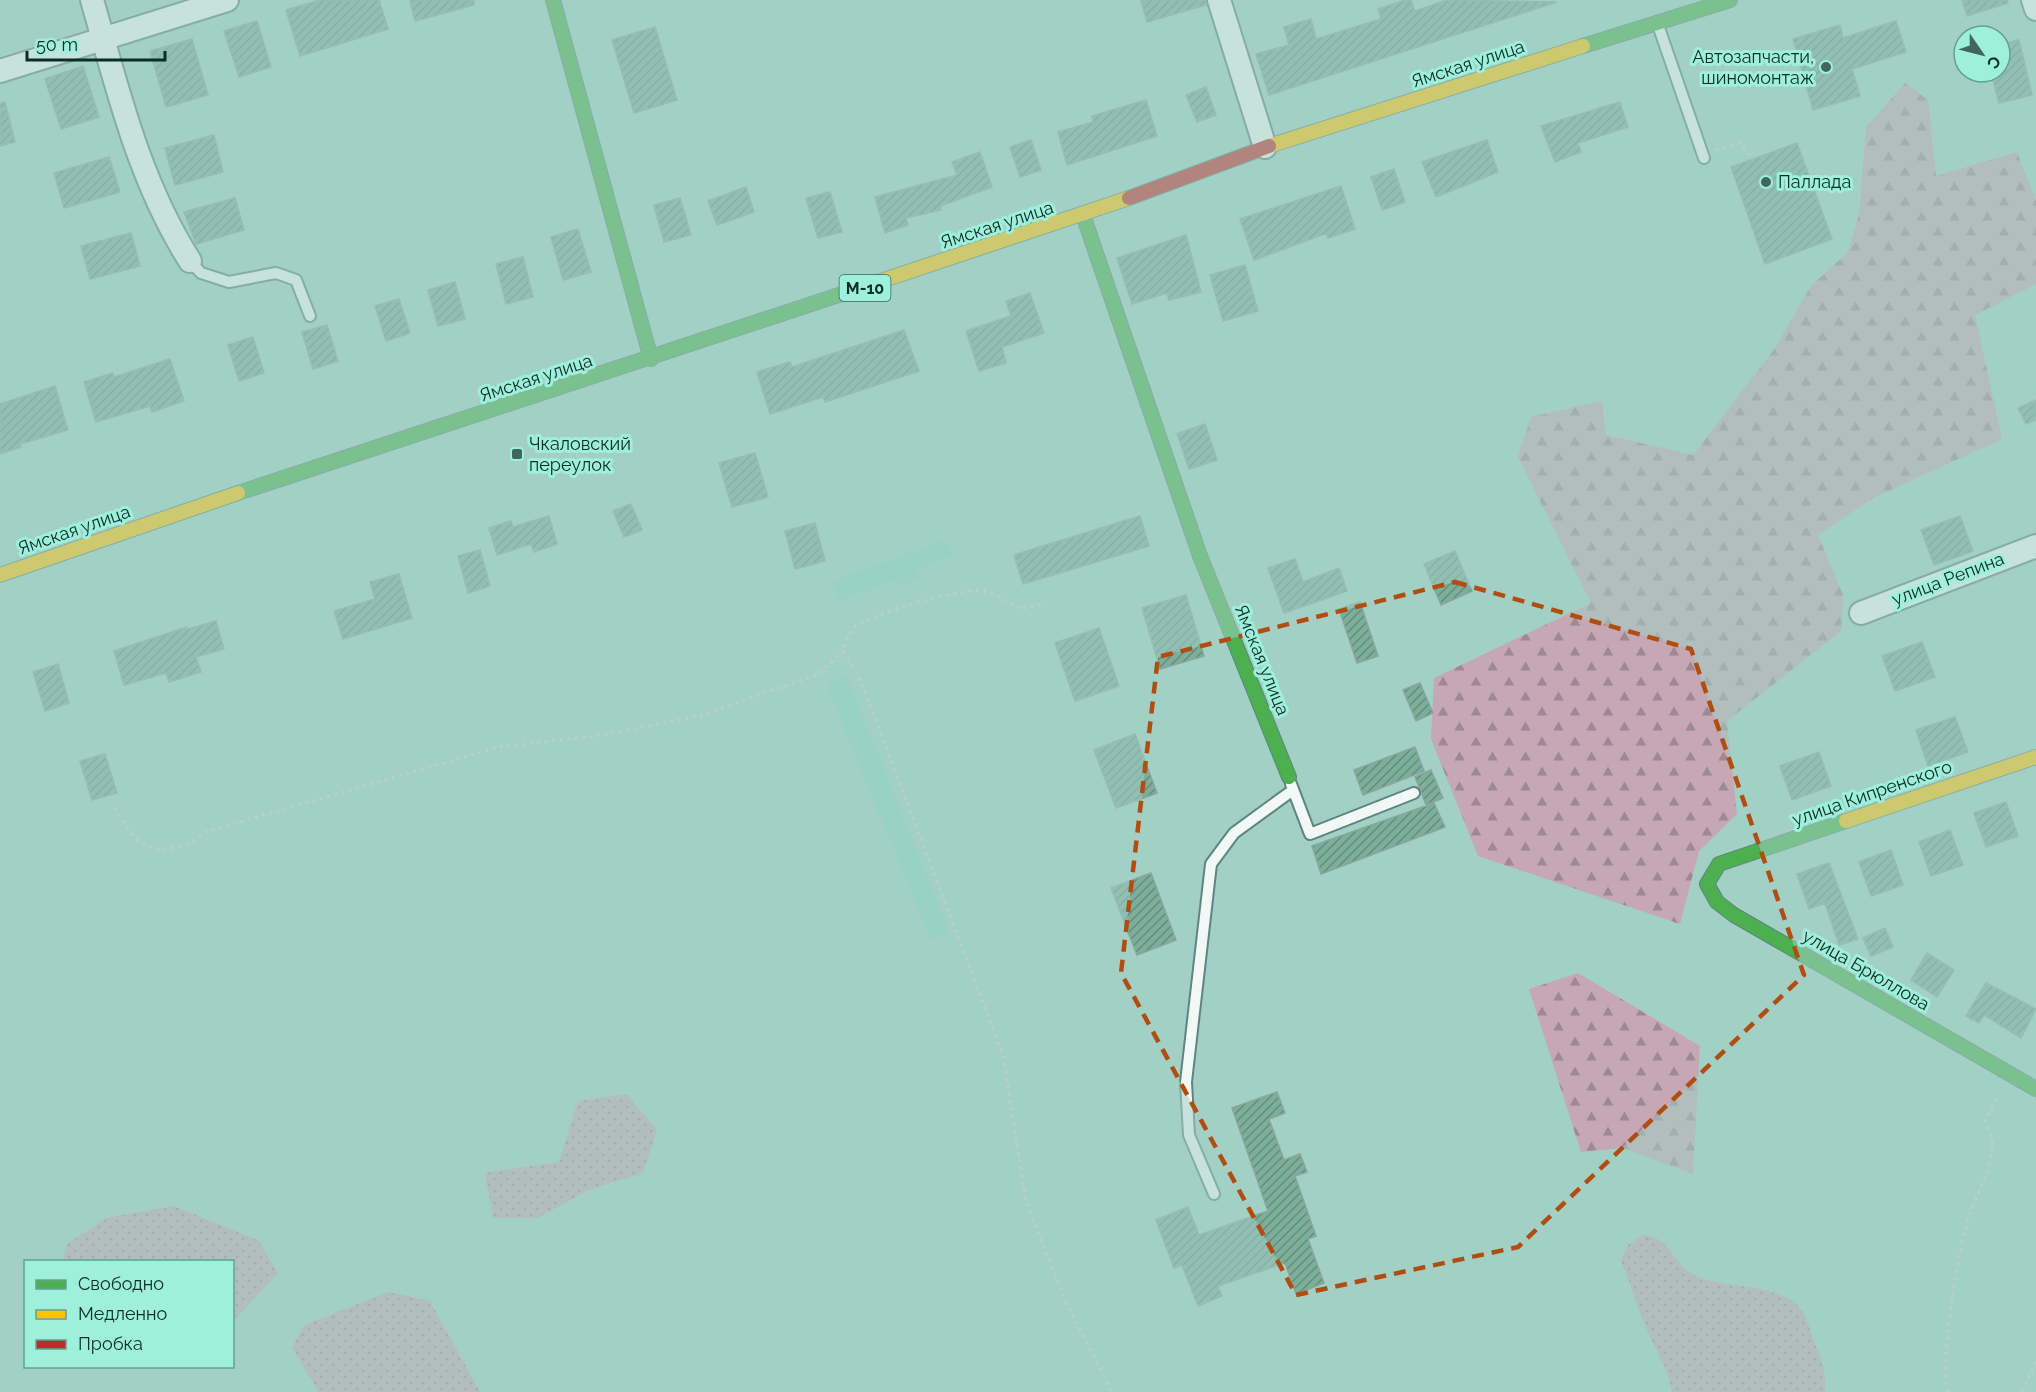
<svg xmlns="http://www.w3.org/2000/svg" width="2036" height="1392" font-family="Raleway,sans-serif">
<defs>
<pattern id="grass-dots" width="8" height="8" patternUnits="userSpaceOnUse" patternTransform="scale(1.5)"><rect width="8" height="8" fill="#c6a7b4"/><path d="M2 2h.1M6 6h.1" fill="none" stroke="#9f8892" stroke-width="1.8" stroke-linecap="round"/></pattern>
<pattern id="forest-firs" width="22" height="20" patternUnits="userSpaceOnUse" patternTransform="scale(1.5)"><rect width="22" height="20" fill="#c6a7b4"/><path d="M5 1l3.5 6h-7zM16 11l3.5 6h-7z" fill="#9f8892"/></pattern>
<pattern id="building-hatch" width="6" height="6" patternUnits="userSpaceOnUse" patternTransform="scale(1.5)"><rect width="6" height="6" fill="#7dad9b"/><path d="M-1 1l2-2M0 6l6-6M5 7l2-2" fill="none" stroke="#658d7e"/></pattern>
</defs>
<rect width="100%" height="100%" fill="#a3d0c5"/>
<path fill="#8ed6c5" d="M947 539 953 556 916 570 918 578 899 586 897 580 838 601 831 581Z
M846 675 950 933 932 942 825 683Z"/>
<path fill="url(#grass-dots)" d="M626 1094 657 1130 643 1173 591 1189 537 1218H493L485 1173 559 1162 578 1101Z
M174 1206 258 1240 278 1273 233 1321 232 1262 63 1261 67 1244 106 1218Z
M1643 1235C1669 1236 1672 1262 1692 1274 1720 1290 1777 1281 1801 1309 1808 1318 1809 1329 1813 1339 1821 1357 1827 1372 1825 1392H1672C1667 1365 1651 1343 1642 1318 1635 1299 1629 1280 1621 1261L1628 1245Z
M389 1292 430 1301 480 1392H319L292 1348 304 1325Z"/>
<path fill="url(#forest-firs)" d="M1905 83 1928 100 1936 176 2017 152 2036 201V284L1975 315 2002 439 1873 498 1818 535 1843 595 1841 631 1727 721 1737 814 1699 851 1680 924 1478 856 1431 739 1434 678 1591 603 1518 457 1531 417 1602 401 1606 435 1693 455 1773 351 1811 286 1848 252 1859 214 1866 127Z
M1578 973 1700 1046 1693 1174 1624 1148 1581 1152 1529 989Z"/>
<path fill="url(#building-hatch)" stroke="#87a79b" stroke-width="1.5" d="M320 0H379L388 29 300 56 286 10Z
M410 0H474V5L415 21Z
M1141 0H1206V5L1147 22Z
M1405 0H1411L1415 11 1447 0 1557 2 1269 95 1256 54 1289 45 1284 27 1311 19 1316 39 1381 19 1378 9Z
M1962 0H2007L2008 3 1967 16Z
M257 21 271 67 239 77 224 31Z
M1896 21 1906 52 1852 69 1860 96 1813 110 1793 39 1840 25 1843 38Z
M655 27 677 100 634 113 612 40Z
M192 39 208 95 166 107 150 51Z
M2019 40 2032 95 1999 103 1991 72H2000V44Z
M83 66 99 117 61 129 45 79Z
M1206 87 1216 115 1197 122 1186 95Z
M1146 100 1157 136 1067 165 1058 132 1093 122 1092 116Z
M5 102 15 142 0 146V103Z
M1620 102 1628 127 1578 143 1581 152 1555 162 1541 126Z
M214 135 223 172 175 185 165 148Z
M1031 140 1041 170 1020 177 1010 147Z
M1487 140 1498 172 1436 197 1422 162Z
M1797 143 1832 239 1765 264 1731 167Z
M980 152 992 187 940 206 941 210 906 218 908 225 885 233 875 197 957 175 952 162Z
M109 157 120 192 64 208 54 173Z
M1394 169 1405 202 1382 210 1371 177Z
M1341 186 1355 229 1328 238 1327 233 1254 260 1240 219Z
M746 187 754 212 717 225 708 201Z
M830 192 842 232 818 238 806 198Z
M235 198 244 230 196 244 184 212Z
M680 198 691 235 664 242 654 205Z
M578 229 591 272 563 280 551 237Z
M131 233 140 266 90 279 81 246Z
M1186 235 1201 292 1169 300 1167 293 1132 304 1117 258Z
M523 257 533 297 506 304 496 264Z
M1245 265 1258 311 1223 321 1210 275Z
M455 282 465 319 438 326 428 290Z
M1030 293 1044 333 1002 347 1006 363 979 371 966 331 1011 316 1006 301Z
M399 299 410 333 386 341 375 306Z
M327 325 338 361 313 369 302 332Z
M904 330 919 371 825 402 823 397 770 414 757 372 790 362 792 367Z
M253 337 264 373 239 381 228 345Z
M170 359 184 401 152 412 150 406 96 422 84 382 113 373 114 377Z
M55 386 68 430 20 444 21 447 0 454V404Z
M2036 400V420L2026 424 2018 408Z
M1205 424 1217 460 1189 469 1177 434Z
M755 453 768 497 732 507 719 463Z
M631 504 642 530 624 537 613 511Z
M549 516 557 544 534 552 531 544 497 555 489 528 511 521 513 527Z
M1140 516 1149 546 1023 584 1014 555Z
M1960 516 1973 551 1934 565 1921 530Z
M815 523 825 561 795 569 785 531Z
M480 550 490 586 468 593 458 556Z
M1455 551 1472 591 1441 605 1424 564Z
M1295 559 1303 582 1339 568 1347 591 1284 613 1268 568Z
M399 574 412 618 343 639 334 611 375 599 370 582Z
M1186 595 1204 656 1160 669 1142 608Z
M1360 602 1378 656 1357 663 1339 609Z
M216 621 224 649 196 657 201 672 169 682 166 673 124 685 114 651 187 627 188 629Z
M1099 628 1119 686 1075 701 1055 643Z
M1922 642 1935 677 1895 691 1882 656Z
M58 664 69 703 45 711 33 672Z
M1420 683 1433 713 1416 721 1403 690Z
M1955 717 1968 752 1928 766 1916 730Z
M1135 734 1157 793 1116 808 1094 750Z
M1415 747 1424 771 1363 795 1354 770Z
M1819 752 1831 786 1792 800 1780 766Z
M105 754 117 793 92 800 80 761Z
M1431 770 1443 798 1426 805 1415 777Z
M2006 802 2018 836 1986 847 1974 813Z
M1434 803 1445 827 1321 874 1312 846Z
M1950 830 1963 865 1931 876 1919 842Z
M1891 850 1903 885 1871 896 1859 862Z
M1829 863 1858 939 1839 945 1825 903 1809 909 1797 874Z
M1151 873 1176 940 1137 955 1111 888Z
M1885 928 1893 947 1871 956 1863 938Z
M1927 953 1954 970 1937 997 1911 980Z
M1986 983 2036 1009 2021 1038 1984 1015 1979 1023 1966 1016Z
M1277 1092 1285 1113 1269 1119 1284 1160 1300 1154 1307 1172 1295 1176 1316 1236 1308 1239 1324 1283 1296 1294 1285 1263 1218 1286 1222 1296 1198 1306 1182 1265 1174 1268 1156 1220 1188 1207 1199 1235 1268 1211 1232 1108Z"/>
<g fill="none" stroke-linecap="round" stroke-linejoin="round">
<g stroke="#5e857e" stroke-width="14">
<path id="lane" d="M1658 25 1704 158
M190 261 201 273 229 282 276 273 296 280 310 316
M1291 784 1310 834 1414 793
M1214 1194 1189 1135 1186 1082 1211 864 1234 833 1293 790"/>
</g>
<g stroke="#5e857e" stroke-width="26">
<path id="street" d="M92 0C118 90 139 181 190 261
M1219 0 1265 147
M2033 0 2036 9
M0 71 227 0
M1861 613 2036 546"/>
</g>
<g stroke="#5e857e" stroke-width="16">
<path id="fast" d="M553 0 651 359
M1583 46 1730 0
M1083 215 1200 556 1289 777
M238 493 860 288
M1846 821 1719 864 1707 884 1717 902 1734 915 2036 1089"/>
</g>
<g stroke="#5e857e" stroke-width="16">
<path id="slow" d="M1269 146 1583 46
M860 288 1129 198
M0 575 238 493
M1846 821 2036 757"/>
</g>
<g stroke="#5e857e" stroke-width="16">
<path id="jam" d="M1129 198 1269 146"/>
</g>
<path stroke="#c6d4d1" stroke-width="3" stroke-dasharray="3 4.5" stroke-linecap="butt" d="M1716 150 1739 143 1753 159
M1041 604 1021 609C1008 604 998 593 984 591 964 587 873 613 856 626 849 633 846 640 843 650L861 681 1003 1055 1026 1202 1065 1300 1112 1392
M115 808C121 817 128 831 136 839 157 857 187 848 205 832L499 747 596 736 699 716 819 674 843 650
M1948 1392C1939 1363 1958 1251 1968 1219 1976 1195 1994 1166 1992 1140 1991 1134 1987 1128 1985 1122L1998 1095
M2022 1392 2036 1362"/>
<use href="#lane" stroke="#f1f8f6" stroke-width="10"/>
<use href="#street" stroke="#f1f8f6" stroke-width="22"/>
<use href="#fast" stroke="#4caf50" stroke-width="14"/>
<use href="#slow" stroke="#ffc107" stroke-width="14"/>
<use href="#jam" stroke="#c62828" stroke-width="14"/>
</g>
<path d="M0 0H2036V1392H0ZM1455 582 1691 649 1804 975 1518 1247 1296 1295 1121 973 1158 657Z" fill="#a3d0c5" fill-opacity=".55" fill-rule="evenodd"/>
<path fill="none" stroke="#b04e12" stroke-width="4.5" stroke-dasharray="12 8" stroke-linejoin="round" d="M1455 582 1691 649 1804 975 1518 1247 1296 1295 1121 973 1158 657Z"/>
<g fill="#40665e" stroke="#9eefdc" stroke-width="2">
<circle cx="1826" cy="67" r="6"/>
<circle cx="1766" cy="182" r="6"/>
<rect x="511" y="448" width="12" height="12" rx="3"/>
</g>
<g text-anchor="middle" stroke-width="6" stroke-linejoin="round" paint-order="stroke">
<rect fill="#9eefdc" stroke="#36675d" stroke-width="1.5" x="839.5" y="275" width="51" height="26" rx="4.5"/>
<g font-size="16" font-weight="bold" fill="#0a2d26">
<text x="865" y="294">М-10</text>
</g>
<g font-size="18" fill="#0a2d26" stroke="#9eefdc" text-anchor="start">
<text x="1814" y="63" text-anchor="end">Автозапчасти,<tspan x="1814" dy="21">шиномонтаж</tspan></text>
<text x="1778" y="188">Паллада</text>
<text x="529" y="450">Чкаловский<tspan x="529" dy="21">переулок</tspan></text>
</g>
<g font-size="18" fill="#0a2d26" stroke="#9eefdc">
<text transform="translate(1468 64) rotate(-18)" y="6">Ямская улица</text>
<text transform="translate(997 225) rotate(-18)" y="6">Ямская улица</text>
<text transform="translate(536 378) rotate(-18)" y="6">Ямская улица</text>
<text transform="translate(74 530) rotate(-19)" y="6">Ямская улица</text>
<text transform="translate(1948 579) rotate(-21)" y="6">улица Репина</text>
<text transform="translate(1262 660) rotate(68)" y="6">Ямская улица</text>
<text transform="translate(1872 793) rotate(-19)" y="6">улица Кипренского</text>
<text transform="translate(1866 970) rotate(30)" y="6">улица Брюллова</text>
</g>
</g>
<rect x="24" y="1260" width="210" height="108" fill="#9eefdc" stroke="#63a193" stroke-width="1.5"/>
<rect x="36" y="1280" width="30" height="9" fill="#4caf50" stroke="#63a193" stroke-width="1.5"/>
<text x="78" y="1290" font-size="18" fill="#0a2d26">Свободно</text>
<rect x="36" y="1310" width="30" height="9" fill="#ffc107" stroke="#63a193" stroke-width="1.5"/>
<text x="78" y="1320" font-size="18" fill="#0a2d26">Медленно</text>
<rect x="36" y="1340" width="30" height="9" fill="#c62828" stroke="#63a193" stroke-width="1.5"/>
<text x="78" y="1350" font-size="18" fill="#0a2d26">Пробка</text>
<g transform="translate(1982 54) rotate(125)"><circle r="28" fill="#9eefdc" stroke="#63a193" stroke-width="1.5"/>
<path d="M0-4.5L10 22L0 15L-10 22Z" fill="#40665e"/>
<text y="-9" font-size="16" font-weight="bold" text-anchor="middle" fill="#0a2d26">С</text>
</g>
<path d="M27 51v9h138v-9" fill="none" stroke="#0a2d26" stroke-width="3"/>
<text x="36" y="51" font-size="18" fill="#0a2d26" stroke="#9eefdc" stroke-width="4.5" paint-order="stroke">50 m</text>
</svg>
